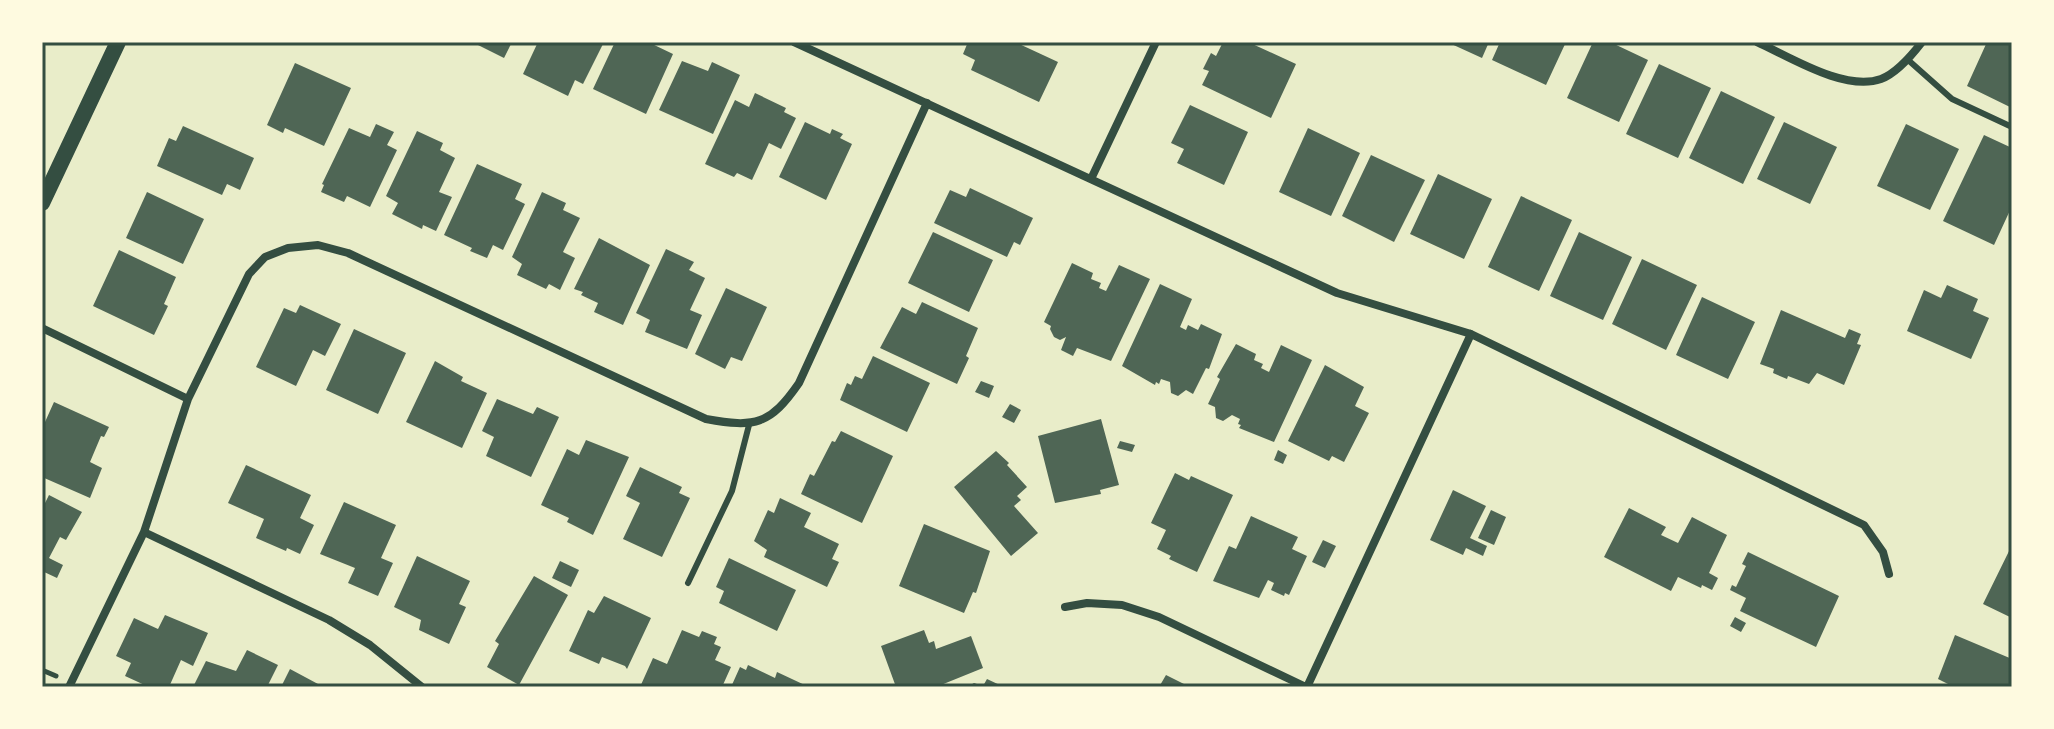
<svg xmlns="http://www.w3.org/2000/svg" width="2054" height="729" font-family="Georgia,serif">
<rect width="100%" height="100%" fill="#e9edc9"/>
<path fill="#4f6655" d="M472 42H512L504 58Z
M538 42H604L583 84 575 80 568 96 523 74Z
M615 42H648L673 54 646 114 593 89Z
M968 42H1015L1058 62 1039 102 971 70 975 60 963 54Z
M1223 42H1248L1296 64 1271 118 1202 85 1209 71 1203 69 1211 53 1216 56Z
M1447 42H1489L1482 58Z
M1500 42H1566L1546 85 1492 60Z
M1593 42H1610L1648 60 1619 122 1567 98Z
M1987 42 2012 43V108L1967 86Z
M682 61 708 71 712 62 740 75 713 134 659 110Z
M295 63 351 88 324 146 285 128 283 133 267 125Z
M1659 64 1711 88 1678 158 1626 134Z
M1721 91 1775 117 1743 184 1689 158Z
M755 93 786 108 784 112 796 118 781 149 769 143 752 180 737 173 734 177 705 164 735 100 749 107Z
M1190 105 1248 132 1224 185 1177 163 1184 149 1171 143Z
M805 122 830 134 832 129 843 134 840 138 852 144 826 200 779 177Z
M1784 122 1837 147 1810 204 1757 179Z
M376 124 394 132 387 145 397 150 370 207 347 196 344 202 321 192 324 185 322 184 349 128 370 137Z
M1906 124 1959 149 1930 210 1877 186Z
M183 126 254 158 240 190 227 184 222 195 157 166 169 138 176 141Z
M1308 128 1360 153 1331 216 1279 192Z
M417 131 443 143 440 150 455 158 439 192 452 197 436 231 423 225 422 229 392 214 398 203 386 196Z
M1984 135 2012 148V206L1994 245 1943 221Z
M1371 155 1425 180 1394 242 1342 216Z
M477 164 522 184 515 199 525 204 503 250 493 245 487 258 470 251 472 248 444 235Z
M1438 174 1492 199 1464 259 1410 234Z
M970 188 1033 218 1020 245 1014 242 1007 257 934 223 950 190 966 197Z
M147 192 204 219 183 264 126 238Z
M542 192 566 203 563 210 580 218 563 252 575 258 560 290 549 284 546 289 517 275 522 264 512 257Z
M1521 196 1572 220 1539 291 1488 267Z
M933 232 993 260 969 312 908 283Z
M1579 232 1632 257 1603 320 1550 296Z
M599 238 650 265 623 325 594 312 598 303 581 295 583 292 574 289Z
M666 249 694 262 689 270 705 278 690 310 702 315 687 349 645 332 650 320 636 313Z
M119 250 176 277 164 304 168 306 154 335 93 306Z
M1642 259 1697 285 1666 350 1612 324Z
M1072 263 1093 273 1091 279 1101 283 1099 288 1106 291 1119 265 1150 279 1111 361 1077 348 1073 356 1061 350 1066 337 1060 340 1054 337 1050 329 1051 326 1044 322Z
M1160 284 1192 299 1180 327 1186 330 1188 325 1198 330 1201 324 1222 334 1209 369 1206 368 1193 394 1186 390 1178 396 1171 393 1170 382 1161 379 1159 384 1156 382 1155 385 1122 366Z
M1947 285 1978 299 1973 311 1989 318 1971 359 1907 331 1924 290 1941 298Z
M726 288 767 307 742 361 731 357 725 369 695 354Z
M1702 297 1755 322 1728 379 1676 355Z
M922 302 978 328 966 356 969 358 957 384 880 348 902 307 916 314Z
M300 305 341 324 325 356 313 350 296 386 256 367 284 308 296 313Z
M1781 310 1845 338 1849 329 1861 334 1857 344 1861 345 1844 385 1817 373 1809 384 1788 376 1787 379 1773 373 1774 369 1760 364Z
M354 329 406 353 378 414 326 390Z
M1236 344 1256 354 1254 360 1263 364 1261 368 1269 372 1281 345 1312 360 1274 442 1239 428 1241 425 1238 424 1240 419 1232 415 1223 421 1216 418 1215 407 1208 404 1220 379 1217 377Z
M873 356 930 383 907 432 840 400 847 383 851 385 855 376 862 379Z
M435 361 463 377 461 381 487 393 462 448 406 422Z
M1325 365 1364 387 1355 406 1369 413 1344 462 1332 456 1329 461 1288 441Z
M981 381 994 386 989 398 975 392Z
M497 399 533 414 537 407 559 417 531 477 486 456 494 437 482 431Z
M54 402 109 427 104 437 101 436 90 462 102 468 90 498 42 477V420L45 422Z
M1010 404 1021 410 1014 423 1002 417Z
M1101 419 1119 485 1100 490 1101 494 1055 503 1038 436Z
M841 431 893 456 862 523 801 494 810 474 814 476 832 441 835 442Z
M586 440 629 457 593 535 567 522 569 518 541 505 567 449 579 455Z
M1120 441 1135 445 1132 452 1117 448Z
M1278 450 1287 455 1283 464 1274 460Z
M996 451 1009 463 1007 465 1027 487 1017 496 1021 500 1014 506 1038 533 1011 556 954 487Z
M246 465 311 495 300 518 314 525 300 554 287 548 286 551 256 538 264 519 228 503Z
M640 467 682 487 679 493 690 498 662 557 623 539 640 503 626 496Z
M1175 473 1189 480 1191 476 1233 495 1197 572 1169 559 1171 556 1157 549 1166 530 1151 523Z
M1453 490 1486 506 1470 538 1487 546 1483 556 1466 548 1463 555 1430 540Z
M49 495 82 512 66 540 60 537 49 558 63 565 57 578 42 571V509Z
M780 498 811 513 804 527 839 544 832 559 839 562 827 587 764 557 767 550 754 541 768 510 774 513Z
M344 502 396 525 381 558 393 563 378 596 348 583 355 568 320 554Z
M1629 508 1666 527 1661 535 1678 543 1692 517 1727 535 1709 573 1718 578 1712 590 1702 585 1701 588 1678 577 1671 591 1604 557Z
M1491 510 1506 517 1494 545 1478 538Z
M1251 516 1298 537 1292 549 1307 556 1289 595 1285 593 1284 596 1271 590 1274 583 1268 580 1259 598 1213 581 1229 546 1236 549Z
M924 524 990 551 976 593 973 592 964 613 899 586Z
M1323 540 1336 546 1325 568 1312 562Z
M2012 545V618L1983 604Z
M1748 552 1839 596 1816 647 1740 611 1746 598 1730 590 1732 585 1736 587 1746 566 1742 564Z
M417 556 470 581 459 604 466 607 449 644 419 630 421 620 394 607Z
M729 558 796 590 777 631 719 603 724 591 716 587Z
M560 561 579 570 571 587 552 578Z
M534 576 568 595 519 685 487 667 499 644 495 641Z
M604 596 651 618 627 669 625 666 602 657 599 664 569 651 588 610 594 613Z
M165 615 208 633 193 666 181 660 169 687H149L125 676 131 663 116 656 134 618 158 629Z
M1735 617 1746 623 1741 632 1730 626Z
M682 630 699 637 702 631 717 637 714 644 721 647 715 660 731 667 722 687H640L653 658 667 664Z
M924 630 929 643 934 641 936 649 971 636 983 668 936 687H896L881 646Z
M1955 635 2012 659V687H1954L1938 679Z
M247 650 278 665 267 687H193L206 661 236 671Z
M748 665 775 678 777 672 809 687H731L740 667 746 670Z
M290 669 318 684 316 687H281Z
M1166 675 1190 687H1159Z
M987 679 1004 687H967L974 683 983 686Z"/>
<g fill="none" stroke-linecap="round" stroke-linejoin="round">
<path stroke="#344e41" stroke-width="5" d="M42 670 56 676"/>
<path stroke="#344e41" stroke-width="6" d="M1907 59 1952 99 2012 127
M688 583 732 491 749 425"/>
<path stroke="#344e41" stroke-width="8" d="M794 42 1337 293 1471 334 1864 525 1883 552 1889 574
M1757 42C1790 57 1845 92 1881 79 1897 73 1912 55 1922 42
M1091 179 1156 42
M42 328 188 399
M144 532 329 620 370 645 422 687
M1065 607 1087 603 1122 605 1159 617 1306 687
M69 687 144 532 188 399 249 274 265 257 288 248 318 245 348 253 706 419C755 428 770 425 799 383L927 103
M1307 687 1471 334"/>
<path stroke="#344e41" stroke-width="16" d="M42 203 118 42"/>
</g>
<rect width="2054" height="729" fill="none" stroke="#fefae0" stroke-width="88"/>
<rect x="44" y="44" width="1966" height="641" fill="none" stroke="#344e41" stroke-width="3"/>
</svg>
